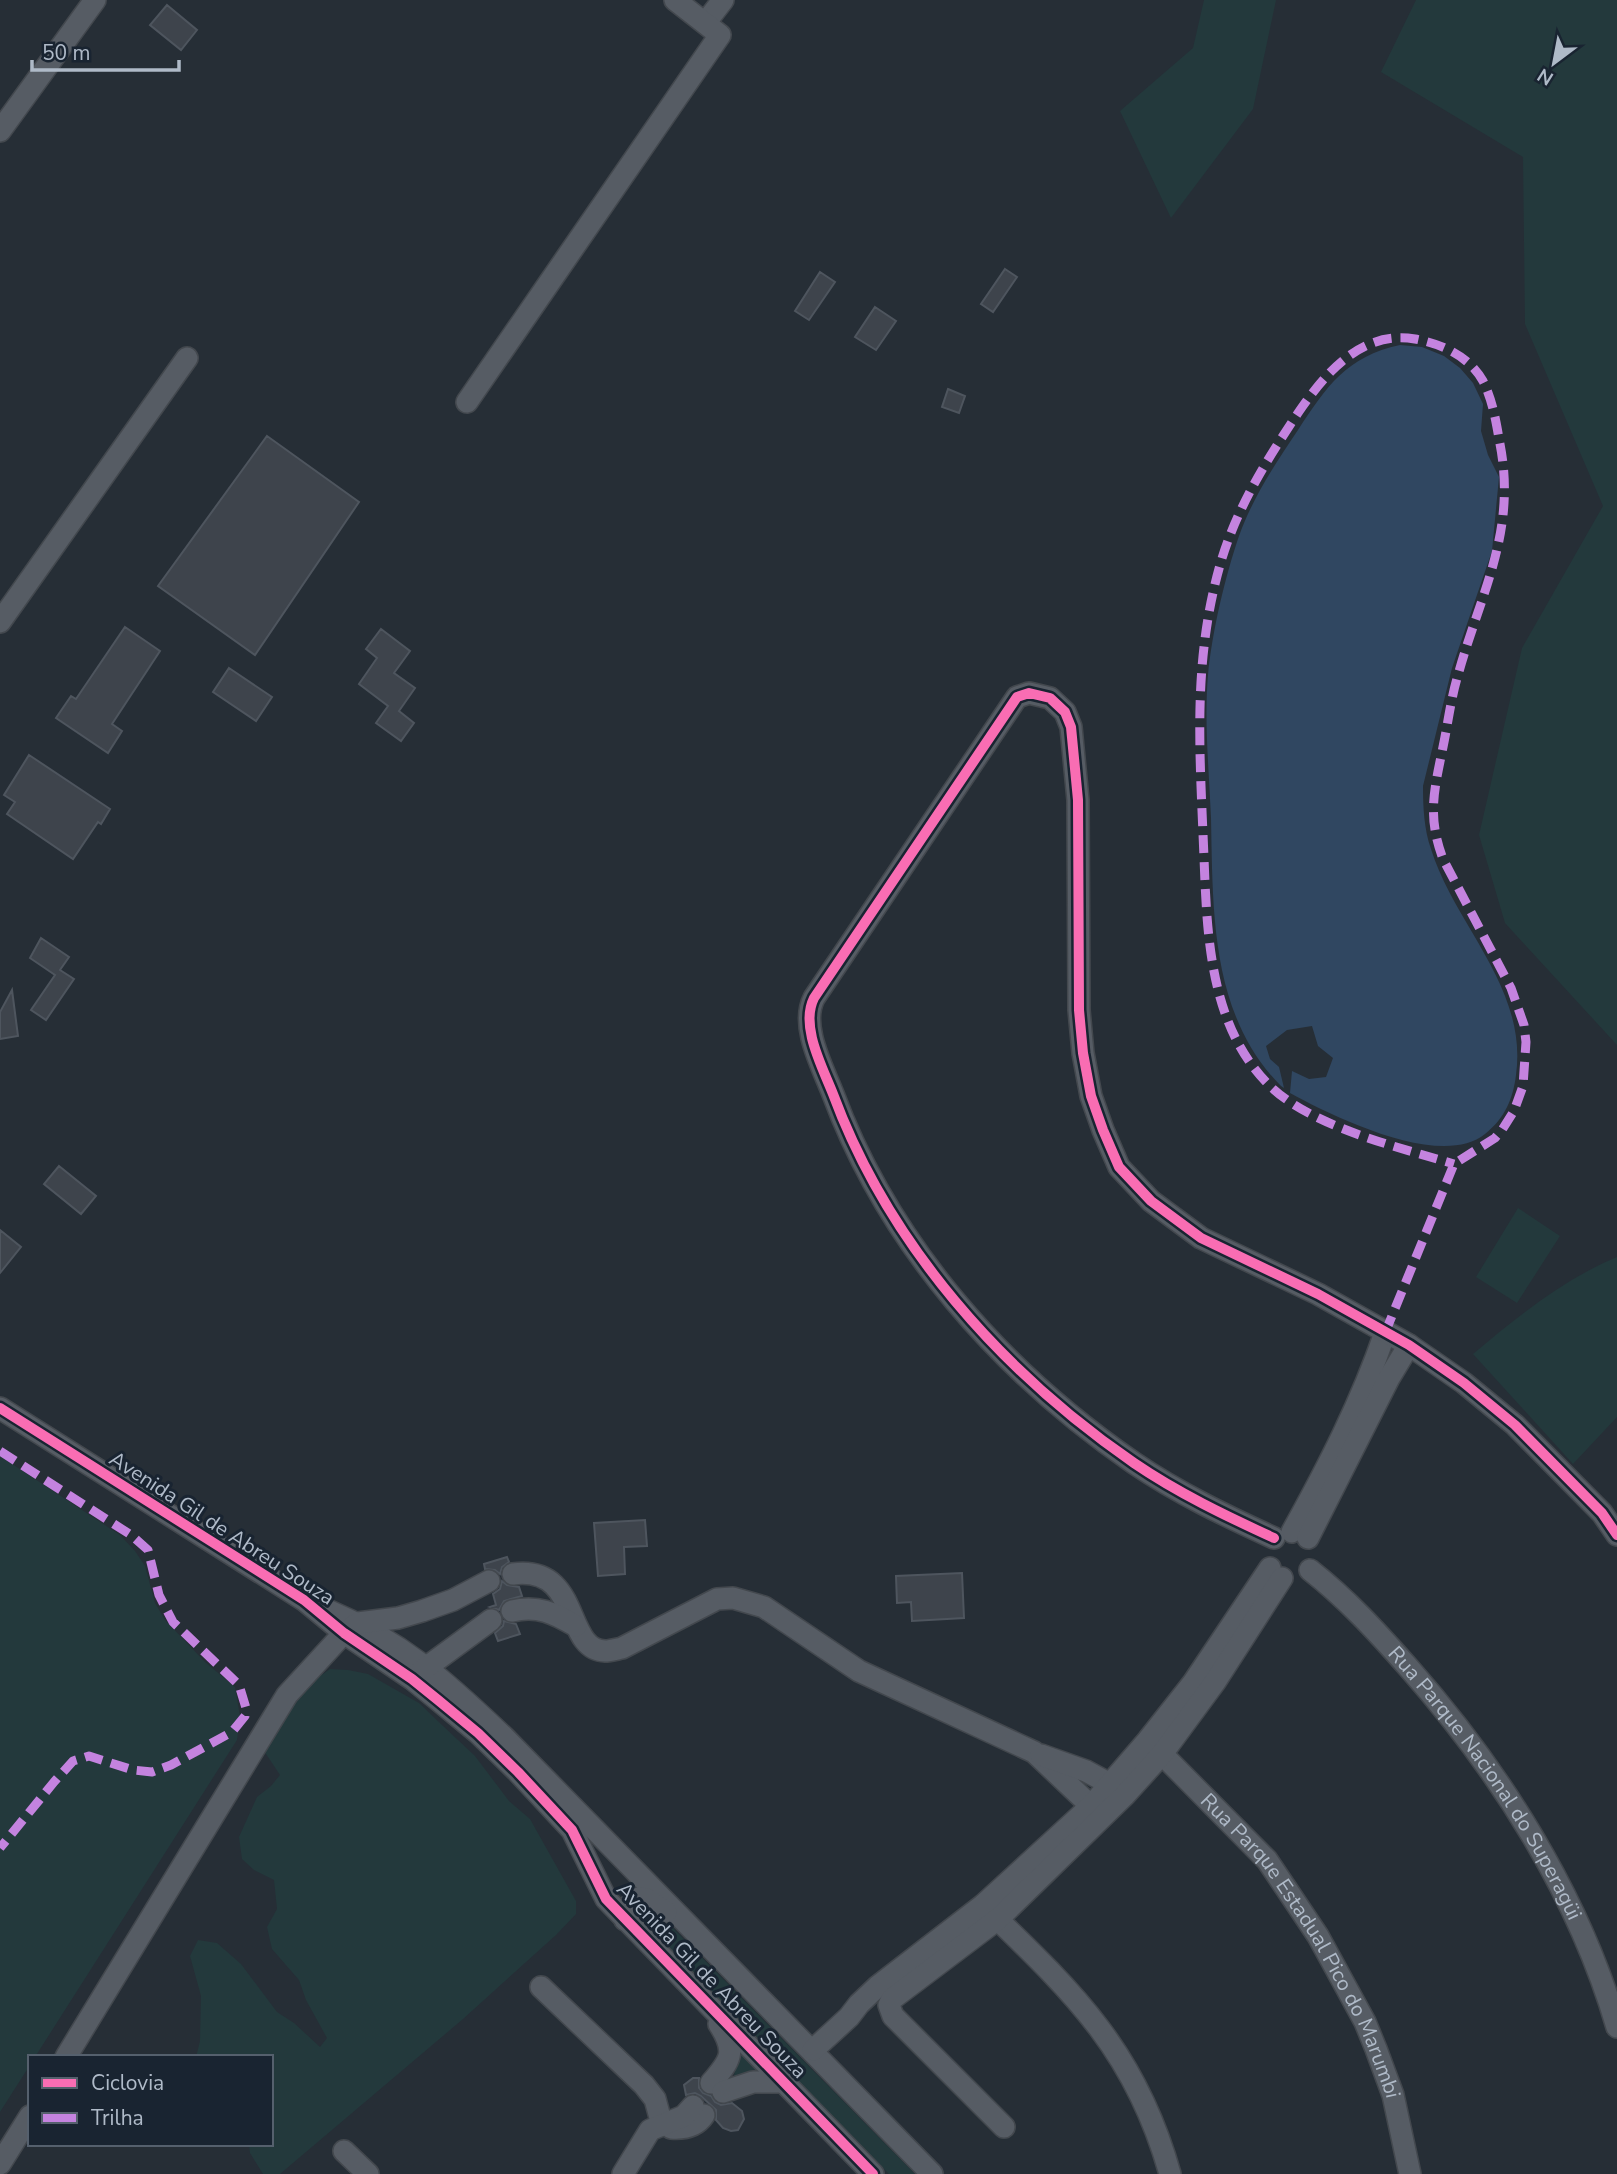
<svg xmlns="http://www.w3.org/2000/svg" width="1617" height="2174" font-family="'Nunito Sans',sans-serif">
<rect width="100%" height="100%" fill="#262e36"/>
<path fill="#23393c" d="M1204 0H1276L1253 109 1171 218 1120 111 1193 48Z
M1416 0H1617V1045L1505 923 1479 835 1522 648 1603 506 1525 324 1523 157 1381 72Z
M1518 1208 1560 1236 1517 1303 1476 1277Z
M1617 1257V1417L1573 1464 1473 1354C1517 1317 1564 1279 1617 1257Z
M0 1456 120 1535 135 1551 145 1566 155 1603 165 1620 205 1662 235 1687 240 1716 237 1740 35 2057H30V2065L0 2112Z
M330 1669 348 1670 368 1674 419 1703 442 1725 475 1756 509 1801 530 1819 576 1901V1914L556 1935 463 2019 280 2174H263L250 2153 249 2144H271V2057H196L200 2041 201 1996 190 1956 198 1940 217 1943 241 1964 277 2012 294 2023 320 2047 327 2038 306 2000 299 1980 272 1949 267 1927 277 1909 274 1880 254 1870 242 1859 239 1837 257 1797 271 1786 280 1775 264 1751 273 1732 306 1686Z
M643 1909 666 1921 915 2174H889L647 1929 638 1918Z
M741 2052 762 2074 736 2078 734 2076 739 2053Z"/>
<path fill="#304761" d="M1400 345 1422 347 1444 356 1460 368 1473 383 1483 404 1481 431 1488 455 1499 477 1492 551 1452 668 1423 786C1423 807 1424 829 1431 849 1455 926 1528 988 1516 1075 1513 1099 1505 1118 1485 1134 1441 1170 1332 1116 1290 1093L1292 1071 1309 1079 1326 1077 1333 1058 1318 1046 1312 1026 1287 1030 1266 1046 1270 1059 1279 1067 1284 1088 1281 1086C1210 1015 1213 910 1211 818 1209 770 1204 722 1208 675 1212 632 1225 577 1239 536 1253 497 1275 464 1298 430 1326 387 1347 356 1400 345Z"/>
<path fill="#3e444c" stroke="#4e555e" stroke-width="2" d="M167 5 197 30 181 50 150 25Z
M1005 269 1017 277 993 312 981 304Z
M820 272 835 282 809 320 795 311Z
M875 307 896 321 876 350 855 337Z
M948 389 965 396 959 413 942 407Z
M267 436 359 502 255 655 158 586Z
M125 627 160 651 112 724 122 731 108 753 56 718 71 696 76 699Z
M381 629 410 651 394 673 415 688 399 711 414 723 401 741 376 723 388 706 359 684 377 658 366 649Z
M229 668 272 697 256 721 213 692Z
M29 755 110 809 101 824 98 822 73 859 7 814 15 802 4 795Z
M41 938 69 957 60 970 74 979 46 1020 31 1010 55 975 30 958Z
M12 990 18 1036 0 1039V1012Z
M59 1166 96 1196 81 1214 44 1184Z
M0 1230 21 1247 0 1273Z
M645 1520 647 1546 624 1547 625 1574 598 1576 594 1523Z
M507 1557 509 1562 502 1567 500 1574 495 1570 485 1569 484 1564Z
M962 1573 964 1618 912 1621 911 1602 897 1603 896 1576Z
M502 1581 507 1585 519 1587 522 1596 504 1601 499 1610 490 1607 496 1605 493 1594 500 1589Z
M504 1621 516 1624 520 1634 498 1641 495 1633 503 1626Z
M693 2078H699V2088L703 2093 711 2096 715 2102 721 2105 732 2103 742 2111 744 2119 738 2130 731 2131 723 2128 716 2120V2110L701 2096 695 2093 686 2095 684 2085Z"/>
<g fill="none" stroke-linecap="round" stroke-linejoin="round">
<g stroke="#43484e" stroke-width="24">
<g id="minor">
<path d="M706 22 723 0"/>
<path d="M0 131 95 0"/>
<path d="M467 402 720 35 675 0"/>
<path d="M0 622 187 358"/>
<path d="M0 1408 304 1600 344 1633 412 1679 438 1700 478 1733 518 1772 572 1830 606 1899 873 2174"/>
<path d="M1292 1532C1328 1467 1361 1403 1385 1333"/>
<path d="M1274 1538C1226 1516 1178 1493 1134 1463 1002 1372 889 1245 833 1094 822 1066 800 1026 814 998L1017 697 1029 693 1050 698 1065 712 1071 727 1078 800 1079 1010 1083 1053 1091 1096 1103 1130 1119 1167 1151 1201 1201 1238 1318 1294 1409 1345 1464 1383 1515 1425 1602 1513 1617 1535"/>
<path d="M1308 1538 1389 1378 1409 1345"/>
<path id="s1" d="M1310 1570C1347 1599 1377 1632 1408 1667 1500 1771 1578 1894 1617 2027"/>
<path d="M513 1574C582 1565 563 1650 605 1651 610 1651 617 1649 622 1648L717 1599 733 1598 764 1607 859 1671 1034 1752 1091 1806"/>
<path d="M325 1609C403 1642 444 1680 504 1737L932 2174"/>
<path d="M512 1611C538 1605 554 1613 576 1626"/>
<path d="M416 1675 491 1620"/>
<path id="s2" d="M1152 1744 1267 1860 1318 1936 1365 2022 1376 2049 1393 2095 1410 2174"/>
<path d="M1041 1755 1086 1771 1110 1784"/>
<path d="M987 1909C1075 1994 1136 2052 1170 2174"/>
<path d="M625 1920C627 1909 629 1903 639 1898L647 1899 666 1912"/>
<path d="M541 1987 644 2085 655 2099 662 2125"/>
<path d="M813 2050 849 2017 859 2004 878 1986 983 1905 1091 1806 1148 1740 1193 1683 1270 1568"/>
<path d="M66 2057 287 1695 344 1633 358 1623 398 1618 422 1611 453 1600 489 1581"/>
<path d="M711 2083C731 2060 737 2052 719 2024"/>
<path d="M723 2092 753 2082H782"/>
<path d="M1004 2127 893 2016 889 2005 892 1999 998 1919 1125 1795 1162 1754 1215 1682 1282 1578"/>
<path d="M671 2128C684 2129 696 2127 704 2115"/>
<path d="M344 2151 368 2174"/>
<path d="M0 2164 30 2116"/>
<path d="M623 2174 650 2130 684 2116 693 2106"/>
</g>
</g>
<use href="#minor" stroke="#565c64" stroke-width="21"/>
<path stroke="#c483df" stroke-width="9" stroke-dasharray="18 9" stroke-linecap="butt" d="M1385 1333 1454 1164 1495 1138 1502 1130 1514 1111 1523 1086 1526 1042 1524 1025 1511 988 1443 859C1427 816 1434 791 1443 747 1448 723 1451 698 1458 675 1481 592 1517 532 1500 444 1496 422 1493 401 1483 381 1469 356 1442 344 1415 339 1362 330 1326 372 1298 413 1266 461 1236 509 1220 565 1194 657 1199 740 1203 834 1207 917 1204 1018 1267 1083 1308 1126 1398 1147 1454 1164
M0 1451 131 1535 148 1550 159 1595 173 1622 239 1685 246 1708 245 1716 232 1732 171 1765 152 1772 133 1770 89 1756 73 1761 54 1782 0 1848"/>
<g stroke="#192431" stroke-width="15">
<path id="cycleway" d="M0 1408 304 1600 344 1633 412 1679 438 1700 478 1733 518 1772 572 1830 606 1899 873 2174
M1274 1538C1226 1516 1178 1493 1134 1463 1002 1372 889 1245 833 1094 822 1066 800 1026 814 998L1017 697 1029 693 1050 698 1065 712 1071 727 1078 800 1079 1010 1083 1053 1091 1096 1103 1130 1119 1167 1151 1201 1201 1238 1318 1294 1409 1345 1464 1383 1515 1425 1602 1513 1617 1535"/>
</g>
<use href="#cycleway" stroke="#f96db3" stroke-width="10"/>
</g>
<g text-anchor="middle" stroke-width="6" stroke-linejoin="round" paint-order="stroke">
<g font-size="21" fill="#afbac8" stroke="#192431">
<text transform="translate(222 1528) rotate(33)" y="7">Avenida Gil de Abreu Souza</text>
<text dy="7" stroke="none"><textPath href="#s1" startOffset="278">Rua Parque Nacional do Superagüi</textPath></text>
<text dy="7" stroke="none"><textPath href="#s2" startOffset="254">Rua Parque Estadual Pico do Marumbi</textPath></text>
<text transform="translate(712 1980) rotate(46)" y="7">Avenida Gil de Abreu Souza</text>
</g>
</g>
<rect x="28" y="2055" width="245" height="91" fill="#192431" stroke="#55606d" stroke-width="2"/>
<rect x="42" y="2078" width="35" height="10" fill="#f96db3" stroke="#55606d" stroke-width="2"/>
<text x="91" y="2090" font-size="21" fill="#afbac8">Ciclovia</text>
<rect x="42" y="2113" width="35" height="10" fill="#c483df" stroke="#55606d" stroke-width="2"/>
<text x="91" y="2125" font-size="21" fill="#afbac8">Trilha</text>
<g transform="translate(1554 63) rotate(212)" stroke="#192431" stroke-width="5" paint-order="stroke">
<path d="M0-5L12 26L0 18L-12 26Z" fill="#afbac8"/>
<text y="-10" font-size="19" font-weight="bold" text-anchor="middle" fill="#afbac8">N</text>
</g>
<path d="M32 60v10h147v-10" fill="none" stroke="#afbac8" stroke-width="3.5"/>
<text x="42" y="60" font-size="21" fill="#afbac8" stroke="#192431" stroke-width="5" paint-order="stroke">50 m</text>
</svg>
